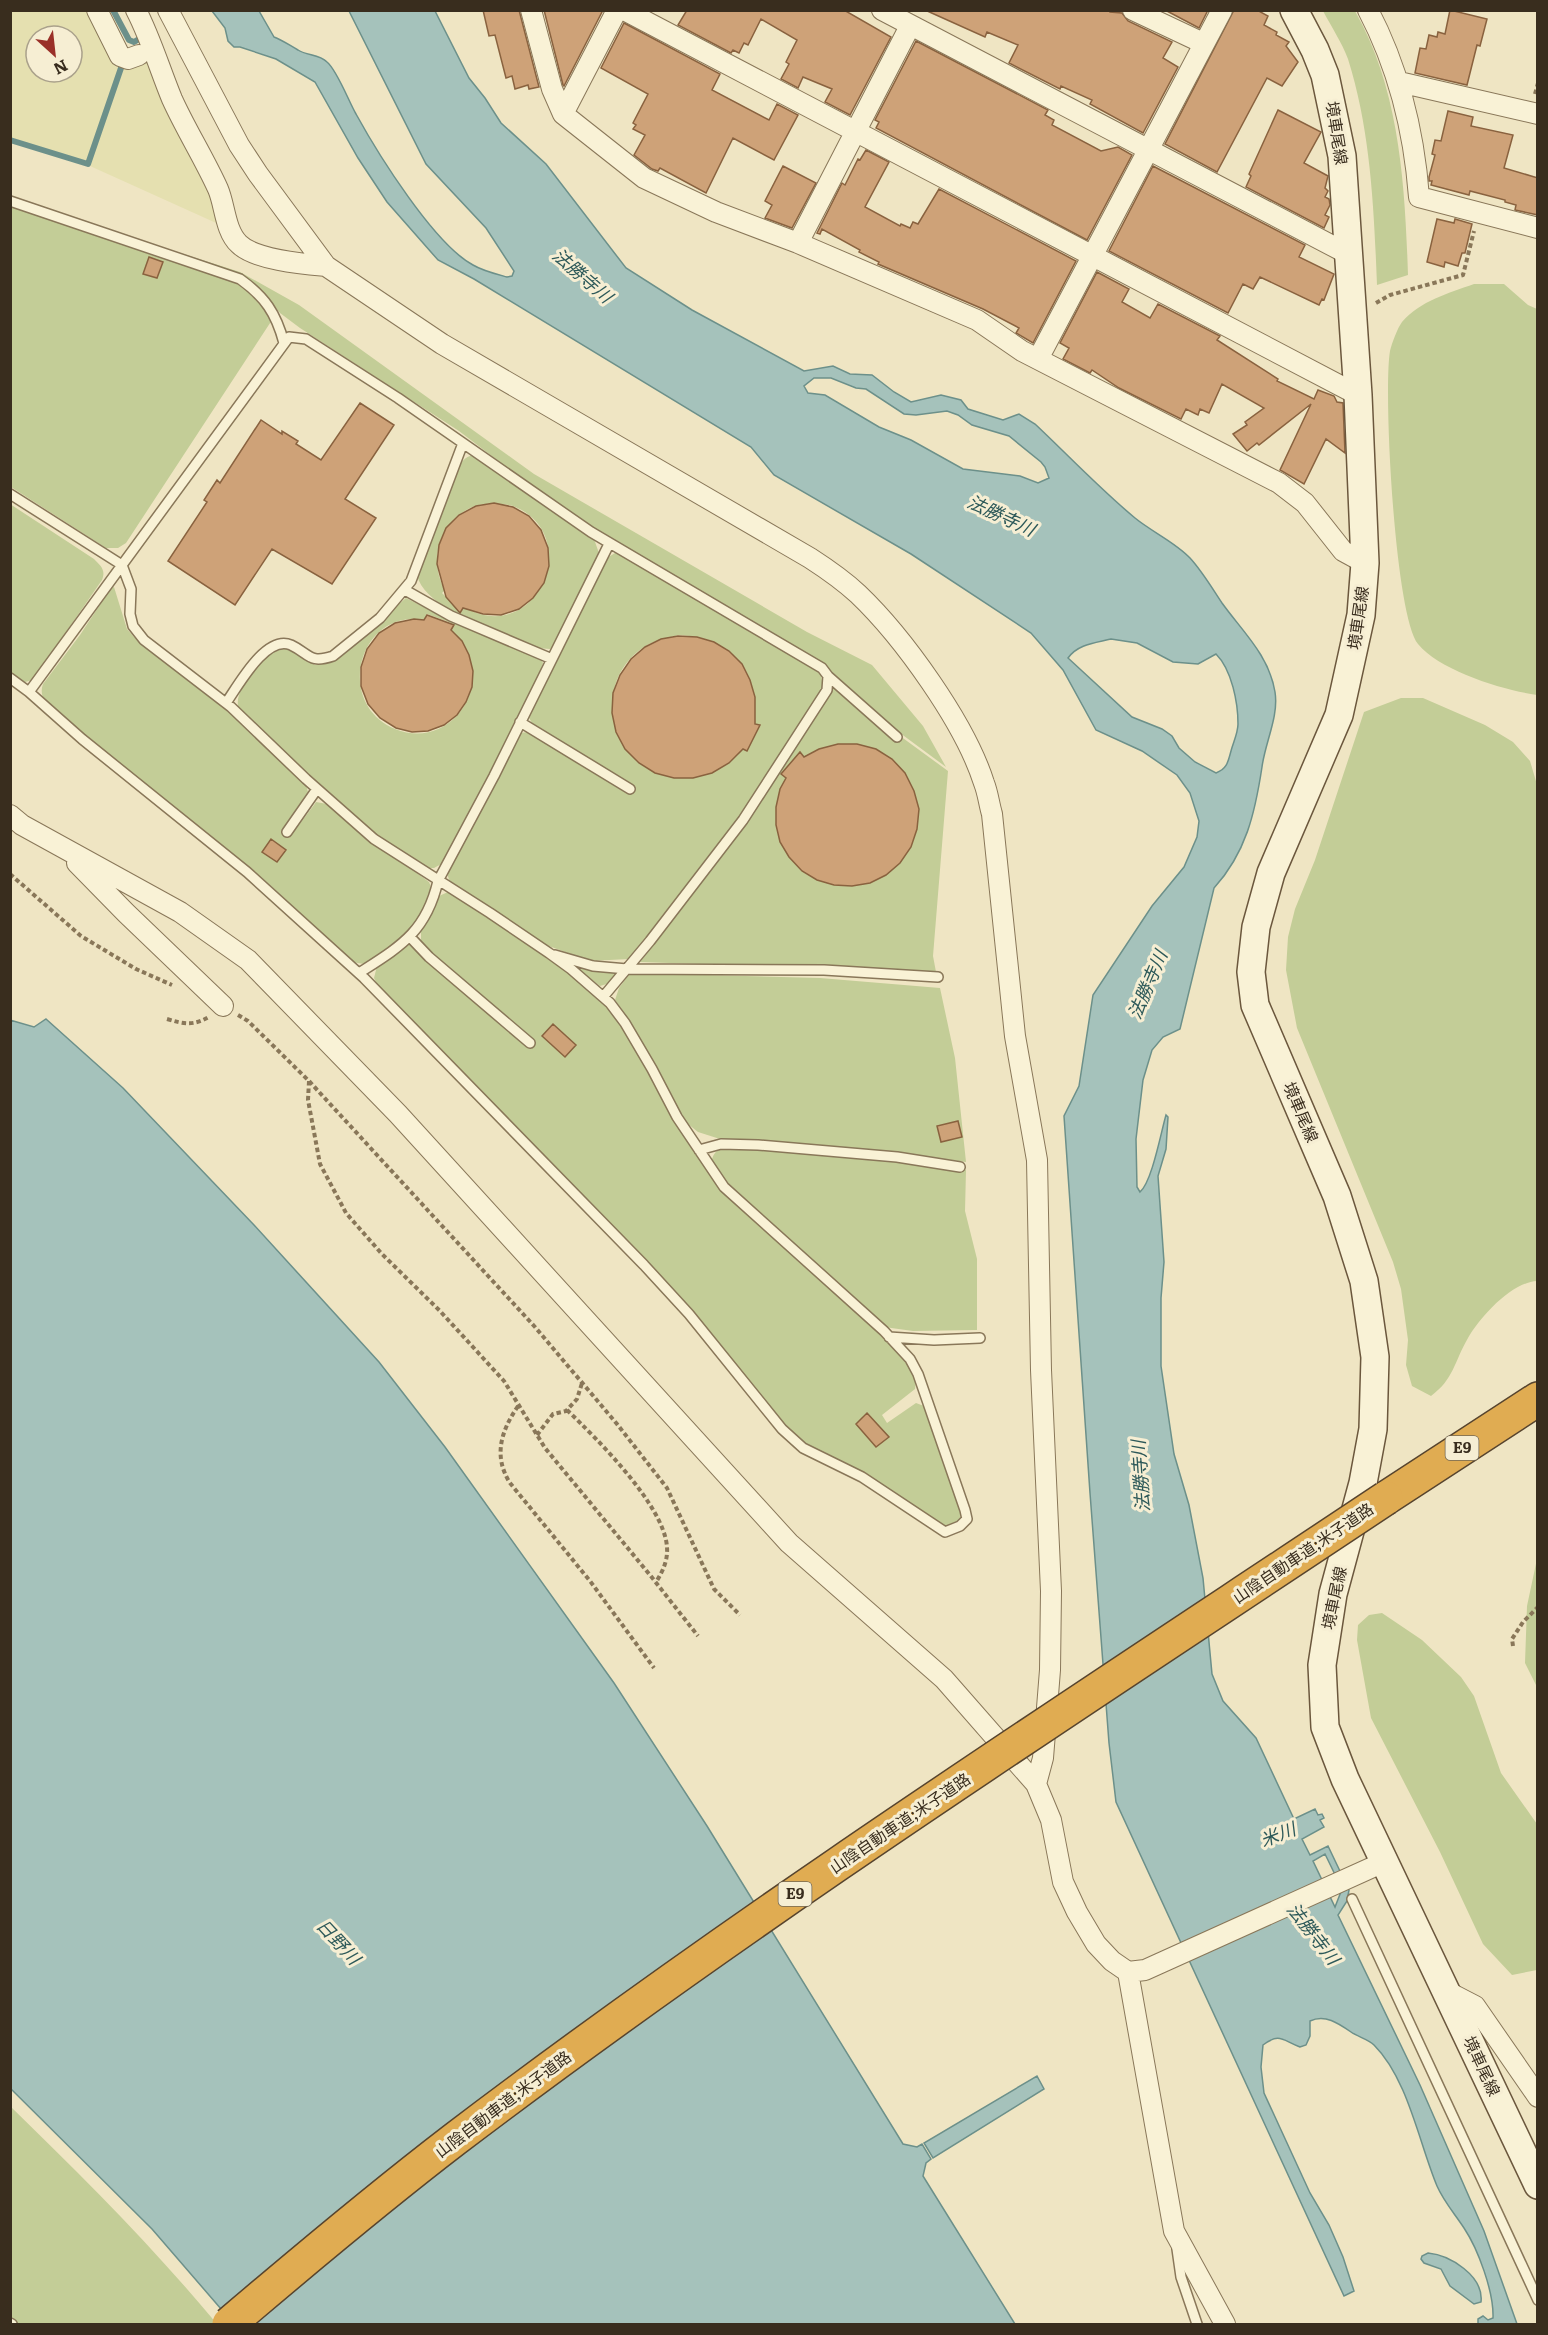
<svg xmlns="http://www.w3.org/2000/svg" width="1548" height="2335" font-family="Literata,'Noto Sans JP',serif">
<rect width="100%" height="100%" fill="#efe5c3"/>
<path fill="#e5e0b0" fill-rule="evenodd" d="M10 11H92L117 59 151 54 225 227 90 166 11 142ZM36 36H72V72H36Z"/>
<path fill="#c3cd97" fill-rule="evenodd" d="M1323 11H1355C1400 90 1405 186 1408 275L1377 285C1374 210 1371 132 1348 59 1342 43 1331 26 1323 11Z
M10 203 233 278 252 289 272 320 126 543 118 548H106L11 487Z
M89 224 240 272 299 305 534 474 807 632 872 665 923 726 946 767 900 733 822 664 621 546 523 480 459 431 300 328 280 313 260 289 245 278 201 261Z
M1474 284H1504L1528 305 1537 309V695C1503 690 1440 671 1418 644 1395 616 1383 393 1390 351 1392 343 1397 329 1402 322 1420 301 1449 293 1474 284Z
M474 455 594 539 600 556 553 647 550 649 537 648C506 635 425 611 417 575L456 472C460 464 464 456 474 455ZM494 503C500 504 507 504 513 506 586 534 536 649 464 607L461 612 442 593 445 590C427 559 441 518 475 506 481 504 488 504 494 503Z
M10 504 94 559C101 566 106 570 102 580L33 680 25 682 11 674Z
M615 553H620L820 670 823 686 740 819 643 942 629 959 590 961 546 945 450 883 447 873 520 733 528 732 633 786 532 723 528 716 607 558ZM679 635C736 638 765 677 751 733L757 732 747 750 742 749C726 767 707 778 683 778 613 778 586 685 644 647 655 640 667 638 679 635Z
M114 587 127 629 134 637 150 651 219 703 306 785 308 792 281 831 289 838 314 805 316 802 327 804 349 823 429 882C441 907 400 939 383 952 378 955 372 961 367 963 361 965 354 962 349 960L271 886 71 726C59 715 36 702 43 684L80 635 111 588Z
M406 598 457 624 539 656 543 663 532 694 445 862 434 868H426L377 836 316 783 239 709C231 691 263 659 276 647L290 648 315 665 336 658ZM427 614 449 622 452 626 450 629C503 677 453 753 395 729 334 704 358 609 424 620Z
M833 687 948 771 933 956 936 972 640 962 749 820 830 689Z
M1401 698H1423L1485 725 1513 742 1530 761 1538 788 1537 1281C1512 1282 1480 1317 1468 1338 1454 1362 1454 1379 1431 1396L1412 1386 1406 1365 1408 1340 1401 1289 1393 1262 1297 1028 1286 970 1288 937 1295 909 1315 860 1364 712Z
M448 892 540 951 596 995 624 1027 725 1193 881 1333C895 1347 919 1367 915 1389L882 1415 887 1423 916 1403 924 1406 960 1509 961 1520 950 1525 942 1526 800 1440 779 1420 511 1122 379 988 374 978 377 966 409 944 430 953 421 944V931L439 896Z
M575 967 621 970 610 983 600 986Z
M630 973 820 978 940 988 955 1058 966 1162 897 1153 720 1139 698 1132 688 1124 679 1111 630 1021 615 1000 619 988Z
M732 1147 909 1162 966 1170 965 1211 977 1259V1330L913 1331 884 1327 734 1190 720 1174 712 1159C715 1149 722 1148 732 1147Z
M1537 1559 1538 1687H1537L1525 1663 1527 1606Z
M1382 1613 1422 1640 1461 1677 1474 1696 1501 1773 1537 1824V1970L1512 1975 1483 1944 1440 1852 1371 1718 1357 1640 1358 1625 1369 1615Z
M10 2106C82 2176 153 2247 217 2324H11Z"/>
<path fill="#a5c2bb" stroke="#6c908a" stroke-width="1.5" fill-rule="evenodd" d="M212 11H259L274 37C284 41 289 45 298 50 307 56 319 54 327 62 337 70 349 102 356 114 378 154 434 244 473 265 483 271 496 274 507 277L512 276 514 271 486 228 426 164 349 11H435L469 78 485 98 501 123 546 164 626 268 692 310 804 371 833 366 850 374 872 375 894 392 911 402 941 395 961 400 968 409 1003 420 1019 414 1035 424C1068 455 1100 489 1135 518 1152 532 1175 542 1190 558 1202 571 1212 588 1222 603 1242 631 1269 655 1275 692 1279 716 1265 743 1262 767 1255 813 1246 853 1214 888L1180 1029 1163 1037 1152 1050 1143 1080 1136 1139 1137 1187 1140 1192C1152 1182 1161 1132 1166 1115L1168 1117 1166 1149 1158 1176 1164 1262 1161 1298V1366L1174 1454 1189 1505 1203 1578 1212 1674 1223 1701 1256 1738 1294 1819 1315 1809 1318 1815 1322 1814 1324 1818 1320 1820 1324 1827 1302 1839 1310 1855 1328 1846 1349 1890 1347 1901 1338 1915 1420 2085 1484 2231 1517 2324H1478V2319L1483 2316 1488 2320 1493 2318C1494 2292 1478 2249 1464 2228 1455 2214 1444 2202 1437 2186 1419 2143 1408 2079 1374 2045 1368 2039 1358 2037 1351 2032 1338 2023 1325 2014 1310 2021V2036L1306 2045 1300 2047C1283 2041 1280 2032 1263 2045L1261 2067 1264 2093 1310 2193 1329 2225 1343 2257 1354 2291 1344 2296 1116 1802 1109 1743 1090 1493 1064 1116 1079 1086 1093 995 1152 906 1184 867 1197 837 1199 821 1190 793 1177 775 1142 751 1096 730 1063 670 1031 633 911 554 774 475 751 447 474 279 438 260 387 202 358 158 315 82 276 59 240 47H234L228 41 225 28ZM814 378H831L856 388 866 389 904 414 916 415 947 411 958 415 972 425 1009 436 1041 462 1045 467 1049 478 1038 483 1020 476 963 469 911 440 879 427 825 395 808 393 804 386ZM1111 639 1137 643 1173 662 1198 664 1216 654C1232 670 1238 703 1238 724 1238 733 1233 743 1231 751 1228 762 1227 769 1216 773L1195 762 1179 748 1172 736 1162 729 1132 717 1068 658C1078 644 1095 643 1111 639ZM1325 1854 1342 1889 1335 1907 1313 1861Z
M46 1019 123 1088 254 1225 379 1362 445 1447 614 1683 707 1826 903 2144 917 2147 922 2144 931 2159 926 2163 923 2176 1015 2324H234L152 2229 11 2089 10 1020 34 1027Z
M1037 2076 1044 2089 933 2158 924 2143Z
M1428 2253C1450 2255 1484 2276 1481 2302L1474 2304 1450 2286 1441 2269 1424 2263 1421 2259 1422 2256Z"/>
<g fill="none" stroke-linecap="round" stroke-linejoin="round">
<path stroke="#6c908a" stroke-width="6" d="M113 10 129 40 134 42 139 39
M10 140 88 164 121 68"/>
</g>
<path fill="#cea278" stroke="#89623f" stroke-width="1.5" d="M483 10H519L539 87 529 89 528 85 515 89 512 76 506 78 495 35 489 36Z
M544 10H603L564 86 563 85Z
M687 10H844L891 37 850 115 825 102 832 89 803 77 798 88 781 79 789 64 786 62 797 40 761 19 748 45 744 43 739 53 733 50 731 53 678 25Z
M925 10H1110V12L1122 13 1128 21 1172 42 1163 58 1178 67 1143 133 1090 104 1092 100 1061 86 1060 89 1009 63 1018 45 987 32 985 37Z
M1165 10H1208L1199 28Z
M1234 10H1257L1268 16 1264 25 1277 32 1276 35 1289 42 1286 46 1298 62 1282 86 1267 78 1217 172 1165 144Z
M1450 10 1487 19 1480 46 1477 45 1467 85 1415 73 1420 48 1426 49 1429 35 1437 37 1438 32 1445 34Z
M624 23 720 74 712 90 769 120 777 104 798 115 774 160 733 138 706 193 660 168 658 171 652 169 634 155 645 135 633 129 636 125 633 123 648 94 601 68Z
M916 41 1048 110 1045 115 1054 120 1052 125 1101 151 1118 147 1132 155 1087 240 876 128 879 122 875 120Z
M1278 110 1321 132 1304 163 1328 176 1325 188 1328 191 1325 197 1329 199 1330 205 1325 215 1329 217 1324 228 1246 187 1251 176 1249 174Z
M1448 111 1473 117 1471 126 1513 135 1504 168 1538 178V215L1515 210 1516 205 1505 202V200L1470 191 1469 195 1431 185 1432 181H1429V177L1435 155 1432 154 1435 140 1441 141Z
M866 150 889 162 865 207 900 226 901 224 910 228 913 222 918 224 939 189 1076 261 1033 343 1016 333 1019 328 983 309 878 264 879 262 859 252 860 250 822 229 820 234 817 233 842 183 845 185 858 159 860 160Z
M783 166 816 183 792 228 765 218 772 205 765 201Z
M1153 166 1305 245 1299 257 1334 274 1324 300 1322 299 1319 305 1260 277 1253 289 1243 284 1228 313 1109 251Z
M1437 219 1454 223 1455 219 1472 224 1465 253H1462L1458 266 1445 262 1444 267 1427 262Z
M149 257 163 262 157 278 143 274Z
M1097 272 1129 289 1122 302 1150 318 1158 304 1220 336 1217 340 1278 379 1277 381 1314 399 1318 390 1334 396 1337 402 1343 403 1345 453 1326 439 1304 484 1280 470 1311 404 1259 445 1257 443 1247 451 1233 434 1247 425 1245 422 1264 408 1222 384 1209 413 1200 409 1198 415 1186 409 1181 419 1119 388 1092 370 1090 373 1063 359 1069 348 1060 343Z
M360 403 394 425 345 499 376 518 332 584 272 549 235 605 168 561 207 502 204 500 217 480 220 483 261 420 282 434V431L298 441 296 444 321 460Z
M494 503 513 507 529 516 541 530 548 548 549 566 544 583 533 598 519 609 501 615 483 614 463 608 460 613 446 597 437 564 439 545 446 528 459 515 476 506Z
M427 615 454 625 451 630 462 641 469 655 473 671 472 687 466 702 457 715 444 725 428 731 412 732 396 728 380 718 368 704 361 686V667L367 649 379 633 395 623 414 619 424 620Z
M678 636 697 637 714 642 729 651 742 664 750 680 755 697V724L760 725 747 751 743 749 729 763 712 773 693 778H674L655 773 639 763 625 749 616 732 612 713 613 693 620 675 631 659 645 647 661 639Z
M838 744H857L876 749 892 759 905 773 914 791 919 809 917 829 911 847 900 863 886 875 870 883 852 886 834 885 817 880 802 871 789 857 780 842 776 825V807L780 789 786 778 781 774 800 752 804 757 819 749Z
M271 839 286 850 277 862 262 852Z
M553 1024 576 1045 565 1057 542 1036Z
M958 1121 962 1137 941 1142 937 1126Z
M867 1413 889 1437 876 1447 856 1424Z"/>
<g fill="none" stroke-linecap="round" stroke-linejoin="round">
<g stroke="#897759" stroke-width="12">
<path id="lane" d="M10 201 240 279C265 297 276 313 284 343
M10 494 122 565 131 589 130 614 133 626 144 640 231 707 306 779 374 839 490 913 549 953 571 969 610 1003 625 1023 652 1069 677 1117 724 1187 884 1331 910 1359 918 1374 965 1510 967 1519 960 1526 945 1532 862 1477 803 1448 782 1429 689 1314 644 1265 364 978 247 872 82 739 29 692 289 337 306 339 398 398 591 532 822 668 828 676 827 690 743 820 650 941 603 997
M405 590 451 616 552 659
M828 676 897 737
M10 678 29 692
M226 703C238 686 266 634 291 645 310 654 309 664 333 656L380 618 411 581 463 443
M520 722 630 789
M287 832 317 789
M410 937 429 957 530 1043
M555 955 593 966 627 969 824 970 938 977
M359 973C401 946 426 932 438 881L494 776 609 544
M699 1150 721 1144 758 1145 897 1157 960 1167
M889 1337 934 1340 980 1338
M1352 1899 1538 2300
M1177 2249 1181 2277 1197 2324
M10 2323 12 2324"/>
</g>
<g stroke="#897759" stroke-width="22">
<path id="street" d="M97 10 120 56 128 59 139 55
M136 10C151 39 160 70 172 99 186 130 204 158 218 189 225 205 225 231 239 244 255 260 304 264 326 266
M168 10 239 145 258 174 326 266 442 344 810 558C827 569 843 580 858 594 903 637 965 723 984 783 988 793 989 804 992 814L1015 1036 1037 1160 1041 1370 1051 1591 1050 1670 1043 1758 1036 1784
M531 10 552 89 563 114 644 178 716 212 798 243 977 320 1022 351 1279 483 1305 503 1343 551 1365 563
M624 10 1358 395
M882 10 1348 254
M1133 10 1203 43
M1368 10C1399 69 1414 131 1419 197L1538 228
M1399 82 1538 114
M563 114 617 10
M798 243 910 26
M1038 359 1222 10
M10 815 22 825 180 912 248 960 398 1114 789 1543 944 1679 1036 1784 1051 1820 1063 1882 1077 1912 1096 1944 1112 1961 1128 1972 1145 1970 1384 1862
M77 863 126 913 223 1006
M1128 1972 1174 2231 1225 2324
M1446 1991 1475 2006 1538 2097"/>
</g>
<g stroke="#6b573d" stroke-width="30">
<path id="secondary" d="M1294 10 1315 50 1325 75 1342 156 1358 395 1365 563 1361 615 1339 715 1271 873 1256 927 1251 972 1255 1005 1337 1196 1364 1281 1375 1357 1373 1429 1363 1483 1333 1594 1322 1665 1325 1727 1345 1779 1538 2185"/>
</g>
<g stroke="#57442e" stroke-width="36">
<path id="highway" d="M1386 1498 1538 1399"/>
</g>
<path stroke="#897759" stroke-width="4" stroke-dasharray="4.5 3" stroke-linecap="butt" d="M1535 94 1538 83
M1376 303 1390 295 1463 275 1474 231
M10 874 81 936 136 969 172 985
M238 1015 248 1021 309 1081 535 1327 617 1424 667 1488 714 1589 740 1615
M167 1019C184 1024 193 1026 209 1017
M309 1081 308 1100 320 1164 346 1213 381 1253 440 1311 504 1381 545 1448 650 1575 698 1636
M518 1406C501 1431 493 1456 510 1483L590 1581 654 1668
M567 1410C597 1439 664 1505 667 1547 668 1560 663 1571 656 1582
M537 1435 553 1414 566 1411 577 1399 582 1383
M1513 1646 1512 1639 1523 1622 1538 1607"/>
<use href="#lane" stroke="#f9f2d6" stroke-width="9"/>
<use href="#street" stroke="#f9f2d6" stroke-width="20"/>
<use href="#secondary" stroke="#f9f2d6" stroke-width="27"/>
<use href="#highway" stroke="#e0ac52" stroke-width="33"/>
<g stroke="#57442e" stroke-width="36" stroke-linecap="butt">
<path id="highway-bridge" d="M229 2324C303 2261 378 2198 455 2139 755 1911 1072 1707 1386 1498"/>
</g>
<use href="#highway-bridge" stroke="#e0ac52" stroke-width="33"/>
</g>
<g text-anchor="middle" stroke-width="6" stroke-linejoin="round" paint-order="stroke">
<g fill="#f6eed3" stroke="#726754" stroke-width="1.5">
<rect x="1445.5" y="1436" width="33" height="24" rx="4.5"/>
<rect x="778.5" y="1882" width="33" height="24" rx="4.5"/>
</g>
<g font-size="15" font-weight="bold" fill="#392d1e">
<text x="1462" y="1453">E9</text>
<text x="795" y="1899">E9</text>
</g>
<g font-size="16" fill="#392d1e" stroke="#f6eed3">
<text transform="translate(1337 133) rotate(81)" y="6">境車尾線</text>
<text transform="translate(1358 618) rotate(-82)" y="6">境車尾線</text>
<text transform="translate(1301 1112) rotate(67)" y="6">境車尾線</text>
<text transform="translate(1303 1553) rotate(-34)" y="6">山陰自動車道;米子道路</text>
<text transform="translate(1334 1598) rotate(-78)" y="6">境車尾線</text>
<text transform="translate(900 1823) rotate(-34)" y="6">山陰自動車道;米子道路</text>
<text transform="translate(1482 2066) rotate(65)" y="6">境車尾線</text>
<text transform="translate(503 2104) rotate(-37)" y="6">山陰自動車道;米子道路</text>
</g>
<g font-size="18" font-style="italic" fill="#2d5959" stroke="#f6eed3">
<text transform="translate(582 276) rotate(41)" y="6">法勝寺川</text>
<text transform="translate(1001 516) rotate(25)" y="6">法勝寺川</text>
<text transform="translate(1148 985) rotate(-67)" y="6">法勝寺川</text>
<text transform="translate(1141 1476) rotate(-94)" y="6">法勝寺川</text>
<text transform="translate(1278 1835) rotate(-21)" y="6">米川</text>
<text transform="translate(1313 1934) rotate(52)" y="6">法勝寺川</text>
<text transform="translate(338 1942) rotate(47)" y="6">日野川</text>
</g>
</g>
<rect width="1548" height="2335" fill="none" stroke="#392d1e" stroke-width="24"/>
<g transform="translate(54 54) rotate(153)"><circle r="28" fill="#f6eed3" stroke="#aaa18b" stroke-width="1.5"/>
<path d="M0-4.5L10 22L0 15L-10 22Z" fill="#9a3028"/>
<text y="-9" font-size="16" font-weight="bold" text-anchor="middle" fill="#392d1e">N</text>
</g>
</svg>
